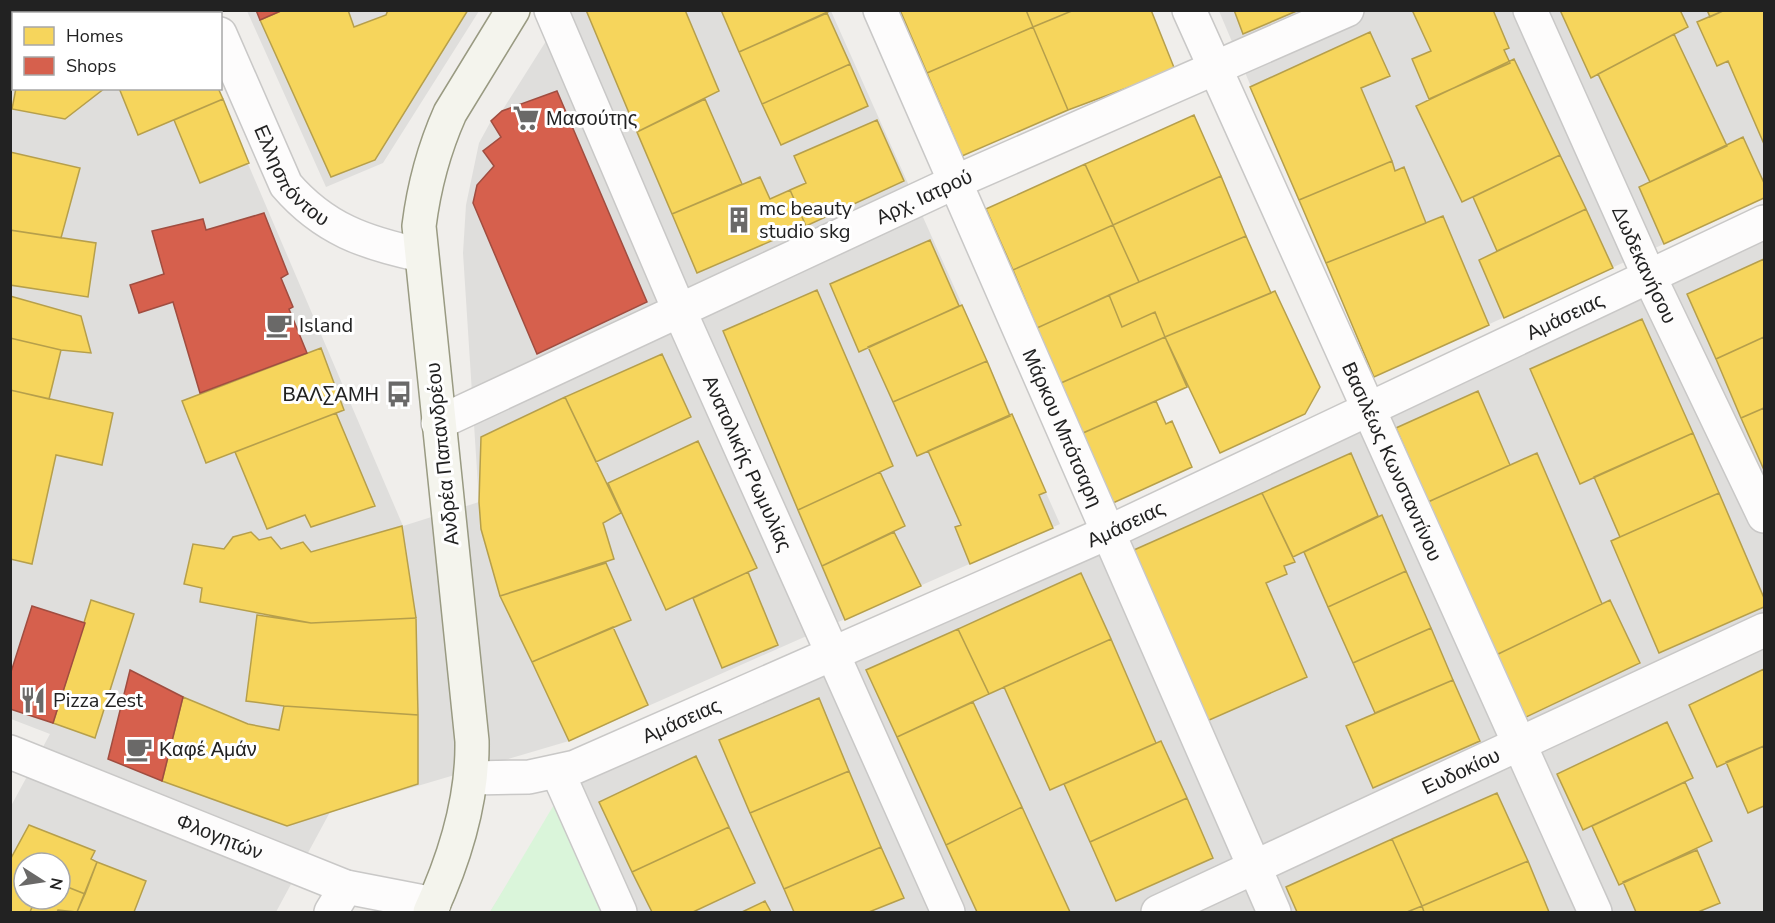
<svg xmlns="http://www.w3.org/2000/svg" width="1775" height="923" font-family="'Nunito Sans',sans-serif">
<rect width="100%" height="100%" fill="#f0eeeb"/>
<path fill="#dfdedc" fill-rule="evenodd" d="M247 11H479L383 163 326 187Z
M565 11H831L1060 524 569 741 330 812 276 912H11V806L50 734 11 719 10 93 13 75 14 88 216 89 403 526 479 502 463 253 466 205 479 143 491 121 502 111ZM24 863H60V899H24Z
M1219 11H1764V198L1374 377Z
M1764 233V912H490L566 790Z"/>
<path fill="#daf5da" d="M555 803 603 912H490Z"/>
<path fill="#f6d55c" stroke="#b69f4b" stroke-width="1.5" d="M111 10H184L186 14H104Z
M283 10H348L354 27 386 15 388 10H468L375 160 331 177 260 20Z
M586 10H685L719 91 637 132Z
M721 10H832L739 52Z
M900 10H1026L1033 27 927 73Z
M1026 10H1074L1033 27Z
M1074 10H1151L1175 70 1068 110 1033 27Z
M1234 10H1299L1243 34Z
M1416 10H1493L1509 48 1504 50 1510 63 1429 99 1412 59 1431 51 1413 12Z
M1560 10H1680L1688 27 1591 78Z
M1707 10H1725L1710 17Z
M1725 10H1764V144L1728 61 1717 66 1697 22Z
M827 13 850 64 762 104 739 52Z
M1033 27 1068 110 962 156 927 73Z
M1370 32 1390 76 1361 88 1392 161 1299 200 1250 87Z
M1674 34 1727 146 1650 182 1598 74Z
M1514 59 1560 155 1462 202 1416 106Z
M850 64 868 106 781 145 762 104Z
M16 88H105L65 119 12 109Z
M119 88H218L223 99 138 135Z
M223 99 249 163 200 183 174 120Z
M705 99 742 184 672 214 637 132Z
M1194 115 1221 176 1113 225 1085 164Z
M877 120 904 181 806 226 790 190 806 183 794 156Z
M1743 137 1764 183V198L1664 244 1639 187Z
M10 152 80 168 61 238 10 230Z
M1560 155 1586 209 1497 251 1473 197Z
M1392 161 1395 171 1404 167 1426 223 1326 263 1299 200Z
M1085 164 1113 225 1013 270 986 209Z
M1221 176 1246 236 1139 282 1113 225Z
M760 177 770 199 790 190 806 226 697 273 672 214Z
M1586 209 1613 268 1504 318 1479 260Z
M1443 216 1489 325 1374 377 1326 263Z
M1113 225 1139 282 1037 328 1013 270Z
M10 230 96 243 88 297 10 285Z
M1246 236 1271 293 1165 337 1155 312 1122 327 1109 295Z
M930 240 959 306 859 352 830 284Z
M1764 259V337L1716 359 1687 294Z
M817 290 893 466 798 510 723 331Z
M1275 291 1320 387 1305 414 1220 453 1165 337Z
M1109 295 1122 327 1155 312 1165 337 1061 383 1037 328Z
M10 296 81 316 91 353 61 350 10 338Z
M962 305 987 361 893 402 868 347Z
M1642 319 1693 433 1580 484 1530 369Z
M1165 337 1187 387 1083 433 1061 383Z
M1764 337V408L1741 418 1716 359Z
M10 338 61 350 49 399 10 390Z
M321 348 344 410 206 463 182 401Z
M662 354 691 417 596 462 565 397Z
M987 361 1010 416 917 456 893 402Z
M10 390 113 413 102 465 56 455 32 564 10 559Z
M1478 391 1510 465 1428 502 1396 428Z
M565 397 621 513 603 523 614 559 500 596 481 529 479 502 481 437Z
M1156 401 1166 424 1172 421 1192 467 1113 503 1083 433Z
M1764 408V470L1741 418Z
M336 413 375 506 311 527 305 515 267 529 235 452Z
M1012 414 1046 492 1039 495 1053 528 970 564 955 527 961 525 928 451Z
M1693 433 1719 493 1620 537 1594 477Z
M698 441 757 568 666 610 608 483Z
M1351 453 1378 516 1293 557 1262 493Z
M1537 453 1602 604 1494 656 1428 502Z
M880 472 905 526 822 566 798 510Z
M1262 493 1295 562 1284 566 1287 574 1266 583 1307 677 1207 721 1134 550Z
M1719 493 1764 598V607L1659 653 1611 541Z
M1382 515 1406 571 1328 607 1304 552Z
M402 526 416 618 311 623 200 602 202 588 184 584 193 544 224 549 233 537 251 532 259 540 271 537 281 549 303 542 311 552Z
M894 532 921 586 845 620 822 566Z
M606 563 631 620 532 662 500 596Z
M1406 571 1431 628 1353 663 1328 607Z
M748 572 778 645 722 668 693 598Z
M1081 573 1111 639 989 694 958 629Z
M91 600 134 614 95 738 53 723Z
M1610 600 1640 663 1524 718 1494 656Z
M257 615 311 623 416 618 418 715 284 706 246 701Z
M613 627 648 705 569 741 532 662Z
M1431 628 1453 680 1375 713 1353 663Z
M958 629 989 694 897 737 866 670Z
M1111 639 1156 743 1050 790 1004 687Z
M1764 669V746L1717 767 1689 705Z
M1453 680 1480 741 1373 788 1346 726Z
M183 697 248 724 279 730 284 706 418 715V784L287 826 162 781Z
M819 698 849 771 750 813 719 740Z
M973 702 1022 807 946 845 897 737Z
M1667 722 1693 778 1583 830 1557 774Z
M1161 741 1187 798 1090 842 1064 784Z
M1764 746V806L1748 813 1726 762Z
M696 756 729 827 632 872 599 802Z
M849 771 881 847 784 889 750 813Z
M1685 782 1712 841 1619 885 1592 826Z
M1497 793 1528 861 1422 906 1392 839Z
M1187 798 1213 858 1116 901 1090 842Z
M1022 807 1070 912H977L946 845Z
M29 825 95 851 91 859 97 862 85 894 65 886 67 878 60 876V863H24V883L20 894 24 896V899L35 900 30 912H10V860Z
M729 827 755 883 693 912H652L632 872Z
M1392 839 1422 906 1407 912H1297L1286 887Z
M881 847 904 898 869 912H794L784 889Z
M1697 850 1720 903 1698 912H1636L1623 882Z
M1528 861 1549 912H1424L1422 906Z
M97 862 146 881 134 912H77Z
M60 876 67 878 65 886 85 894 77 912 58 910 57 912H30L35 900 32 899H60Z
M765 901 771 912H742Z
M1422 906 1424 912H1407Z"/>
<path fill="#d6604d" stroke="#a04d40" stroke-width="1.5" d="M256 10H283L260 20Z
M557 91 647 302 537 354 473 203 477 185 494 166 483 151 501 137 491 121 502 111Z
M264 213 288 274 281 278 293 307 289 309 307 353 200 393 173 302 139 313 130 285 164 274 152 231 203 219 206 230Z
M32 606 85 623 53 723 10 709V675Z
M130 670 183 697 162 781 108 759Z"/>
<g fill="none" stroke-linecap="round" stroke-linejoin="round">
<g stroke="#c9c8c7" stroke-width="36">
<path id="pedestrian" d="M558 773 620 912"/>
</g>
<g stroke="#c9c8c7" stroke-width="36">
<g id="minor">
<path id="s1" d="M551 10 680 312 948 912"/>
<path id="s2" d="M880 10 1274 912"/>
<path id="s3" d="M1189 10 1595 912"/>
<path id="s4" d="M1530 10 1649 276 1764 516"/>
<path id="s5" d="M220 34 286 185C324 229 365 243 421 255"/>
<path id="s6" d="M438 423 955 182 1347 10"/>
<path d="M331 912 346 887"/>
<path id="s7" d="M1158 912 1764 630"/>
</g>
</g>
<g stroke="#c9c8c7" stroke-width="36">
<g id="tertiary">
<path id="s8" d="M10 752 346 887 434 904"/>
<path id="s9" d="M472 778 529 777 575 767 1107 533 1764 222"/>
</g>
</g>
<g stroke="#999a82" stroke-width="36">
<path id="secondary" d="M430 912C455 858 473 801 472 741L419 226C424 186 434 149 450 113L513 10"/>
</g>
<use href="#pedestrian" stroke="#fdfcfc" stroke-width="33"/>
<use href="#minor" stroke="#fdfcfc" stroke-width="33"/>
<use href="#tertiary" stroke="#fdfcfc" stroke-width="33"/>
<use href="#secondary" stroke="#f4f4ed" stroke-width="33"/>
</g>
<defs>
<g id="supermarket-bare" transform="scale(2.07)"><path d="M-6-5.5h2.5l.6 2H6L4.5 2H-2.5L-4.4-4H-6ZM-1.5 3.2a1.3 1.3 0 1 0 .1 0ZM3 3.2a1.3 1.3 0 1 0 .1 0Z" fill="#6a6968" stroke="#fff" stroke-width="2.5" paint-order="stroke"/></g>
<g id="building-bare" transform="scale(2.07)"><path d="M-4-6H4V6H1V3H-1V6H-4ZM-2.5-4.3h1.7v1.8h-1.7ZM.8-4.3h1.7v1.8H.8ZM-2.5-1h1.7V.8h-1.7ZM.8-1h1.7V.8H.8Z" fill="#6a6968" stroke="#fff" stroke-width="2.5" paint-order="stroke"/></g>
<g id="cafe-bare" transform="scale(2.07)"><path d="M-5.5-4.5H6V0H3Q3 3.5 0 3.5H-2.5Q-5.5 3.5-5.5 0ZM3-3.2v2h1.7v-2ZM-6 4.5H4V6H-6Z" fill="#6a6968" stroke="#fff" stroke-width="2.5" paint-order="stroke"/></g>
<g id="bus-bare" transform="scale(2.07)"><path d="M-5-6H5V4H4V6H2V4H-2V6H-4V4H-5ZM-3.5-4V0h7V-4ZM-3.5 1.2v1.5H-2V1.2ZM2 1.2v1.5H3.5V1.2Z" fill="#6a6968" stroke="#fff" stroke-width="2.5" paint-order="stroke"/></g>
<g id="restaurant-bare" transform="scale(2.07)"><path d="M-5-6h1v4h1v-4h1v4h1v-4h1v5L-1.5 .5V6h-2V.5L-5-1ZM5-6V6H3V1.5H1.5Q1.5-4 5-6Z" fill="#6a6968" stroke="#fff" stroke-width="2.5" paint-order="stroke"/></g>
</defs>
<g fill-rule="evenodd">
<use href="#supermarket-bare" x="526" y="118"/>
<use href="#building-bare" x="739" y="220"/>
<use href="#cafe-bare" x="279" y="325"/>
<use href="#bus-bare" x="399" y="394"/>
<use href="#restaurant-bare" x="33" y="700"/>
<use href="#cafe-bare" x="139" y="749"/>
</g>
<g text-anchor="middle" stroke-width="6" stroke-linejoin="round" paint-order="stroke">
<g font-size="20" fill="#222" stroke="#fff" text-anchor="start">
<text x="546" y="125">Μασούτης</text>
<text x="759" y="215">mc beauty<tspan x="759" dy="23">studio skg</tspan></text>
<text x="299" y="332">Island</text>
<text x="379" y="401" text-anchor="end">ΒΑΛΣΑΜΗ</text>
<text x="53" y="707">Pizza Zest</text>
<text x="159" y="756">Καφέ Αμάν</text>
</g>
<g font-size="20" fill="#222" stroke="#fff">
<text dy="7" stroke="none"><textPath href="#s5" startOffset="160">Ελλησπόντου</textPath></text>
<text dy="7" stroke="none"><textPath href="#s6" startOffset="536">Αρχ. Ιατρού</textPath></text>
<text dy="7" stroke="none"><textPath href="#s4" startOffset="279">Δωδεκανήσου</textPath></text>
<text dy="7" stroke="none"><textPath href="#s9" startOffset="1192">Αμάσειας</textPath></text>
<text dy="7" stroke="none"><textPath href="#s2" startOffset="456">Μάρκου Μπότσαρη</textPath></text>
<text transform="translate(442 454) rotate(-96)" y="7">Ανδρέα Παπανδρέου</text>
<text dy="7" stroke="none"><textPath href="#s3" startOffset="495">Βασιλέως Κωνσταντίνου</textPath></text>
<text dy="7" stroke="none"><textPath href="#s1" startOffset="494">Ανατολικής Ρωμυλίας</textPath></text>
<text dy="7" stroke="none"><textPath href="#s9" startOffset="706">Αμάσειας</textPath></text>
<text dy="7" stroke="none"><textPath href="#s9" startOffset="220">Αμάσειας</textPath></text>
<text dy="7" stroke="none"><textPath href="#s7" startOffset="334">Ευδοκίου</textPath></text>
<text dy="7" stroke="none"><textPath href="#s8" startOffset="226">Φλογητών</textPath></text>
</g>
</g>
<rect width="1775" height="923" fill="none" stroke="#222222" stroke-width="24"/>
<rect x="12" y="12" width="210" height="78" fill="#ffffff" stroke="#a7a7a7" stroke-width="1.5"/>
<rect x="24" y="27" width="30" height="18" fill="#f6d55c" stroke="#a7a7a7" stroke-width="1.5"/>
<text x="66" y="42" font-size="18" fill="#222222">Homes</text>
<rect x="24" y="57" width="30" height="18" fill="#d6604d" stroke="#a7a7a7" stroke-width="1.5"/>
<text x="66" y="72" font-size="18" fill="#222222">Shops</text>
<g transform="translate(42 881) rotate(102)"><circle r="28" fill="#ffffff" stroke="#a7a7a7" stroke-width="1.5"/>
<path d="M0-4.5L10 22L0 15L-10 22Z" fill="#6a6968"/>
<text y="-9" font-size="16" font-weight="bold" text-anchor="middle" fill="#222222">N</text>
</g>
</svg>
